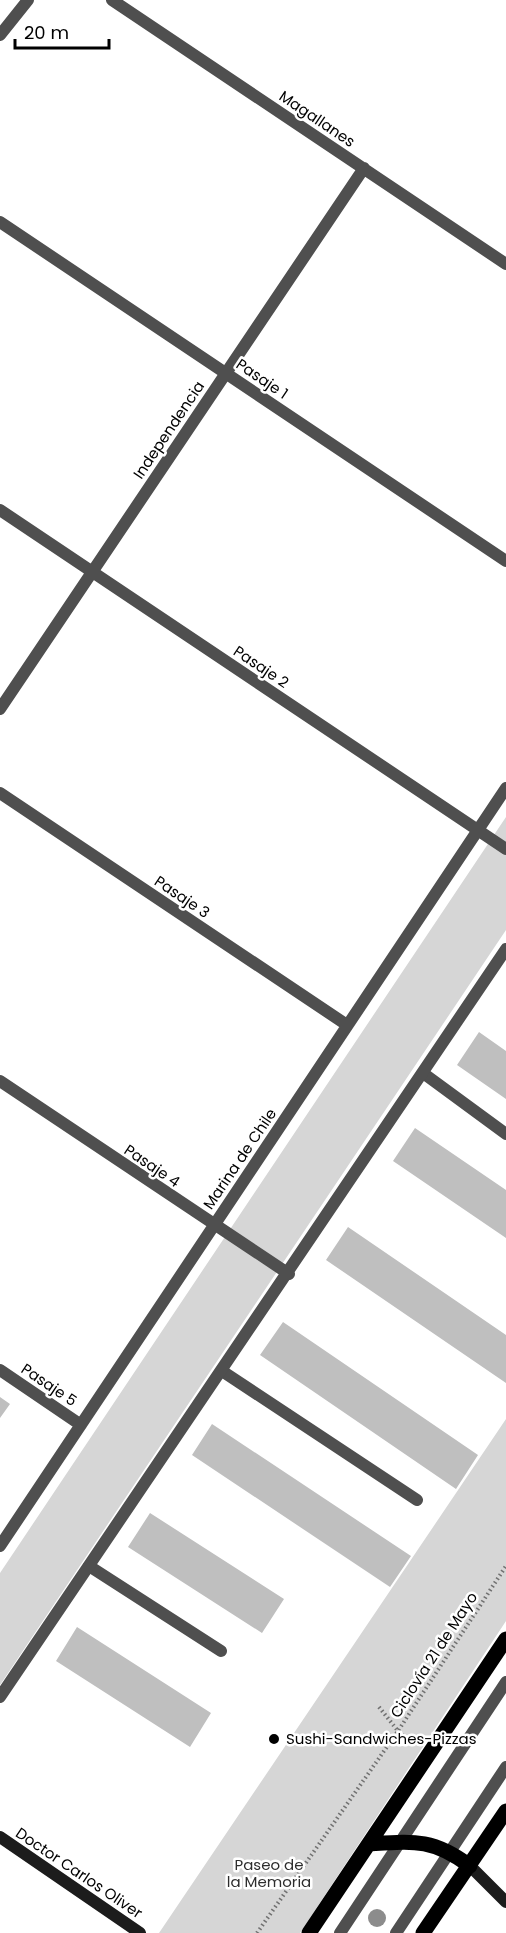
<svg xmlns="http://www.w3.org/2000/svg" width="506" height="1933" font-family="Poppins,sans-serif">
<rect width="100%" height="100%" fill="#fff"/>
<path fill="#d6d6d6" d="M506 817V930L0 1685V1573Z
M506 1419V1621L300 1933H159Z"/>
<path fill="#bfbfbf" d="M479 1032 506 1051V1099L457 1065Z
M415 1128 506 1190V1238L393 1161Z
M348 1227 506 1335V1383L326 1260Z
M283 1322 478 1455 456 1489 260 1355Z
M0 1397 10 1404 0 1418Z
M212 1424 411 1556 390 1587 192 1455Z
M150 1513 284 1599 262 1633 128 1547Z
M77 1627 211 1713 190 1747 56 1661Z"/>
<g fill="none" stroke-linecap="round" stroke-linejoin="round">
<path stroke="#717171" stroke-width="4" stroke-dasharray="1.5 3" stroke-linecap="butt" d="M379 1707 398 1731 411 1742
M257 1933 398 1731 506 1566"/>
<path stroke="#4f4f4f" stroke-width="12" d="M423 1073 506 1134
M222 1371 417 1500
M89 1566 221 1651
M340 1933 506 1682
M396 1933 506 1767"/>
<path stroke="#4f4f4f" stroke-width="12" d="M112 0 506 264
M0 35 28 0
M0 222 506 561
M0 510 506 849
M0 709 364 168
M0 793 347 1025
M0 1081 289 1274
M0 1370 81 1425
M0 1546 506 788
M0 1697 506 949"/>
<path stroke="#1c1c1c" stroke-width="12" d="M0 1837 140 1933
M470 1866 506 1902"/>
<path stroke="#000" stroke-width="15" d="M369 1844C413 1841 433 1838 470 1866
M309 1933 506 1639
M423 1933 506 1811"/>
</g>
<circle fill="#8c8c8c" cx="377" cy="1918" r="9"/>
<circle fill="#000" stroke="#fff" stroke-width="2" cx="274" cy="1739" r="6"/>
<g text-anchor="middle" stroke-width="5" stroke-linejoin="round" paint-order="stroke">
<g font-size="15" fill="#000" stroke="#fff">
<text transform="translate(317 119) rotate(34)" y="5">Magallanes</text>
<text transform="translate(262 379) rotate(34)" y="5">Pasaje 1</text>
<text transform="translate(169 430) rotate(-56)" y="5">Independencia</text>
<text transform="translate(261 667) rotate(34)" y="5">Pasaje 2</text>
<text transform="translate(182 897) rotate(34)" y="5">Pasaje 3</text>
<text transform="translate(240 1159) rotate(-56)" y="5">Marina de Chile</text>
<text transform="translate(152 1166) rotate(34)" y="5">Pasaje 4</text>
<text transform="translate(49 1385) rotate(34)" y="5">Pasaje 5</text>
<text transform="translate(434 1655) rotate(-57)" y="5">Ciclovía 21 de Mayo</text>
<text transform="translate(79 1873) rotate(34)" y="5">Doctor Carlos Oliver</text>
</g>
<g font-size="15" fill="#000" stroke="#fff" text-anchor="start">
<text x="286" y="1744">Sushi-Sandwiches-Pizzas</text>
</g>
<g font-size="15" fill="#2d2d2d" stroke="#fff">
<text x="269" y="1870">Paseo de<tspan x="269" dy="17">la Memoria</tspan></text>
</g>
</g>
<path d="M15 39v9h94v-9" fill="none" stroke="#000000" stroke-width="3"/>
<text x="24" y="39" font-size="18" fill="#000000" stroke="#ffffff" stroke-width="4.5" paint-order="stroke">20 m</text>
</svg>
